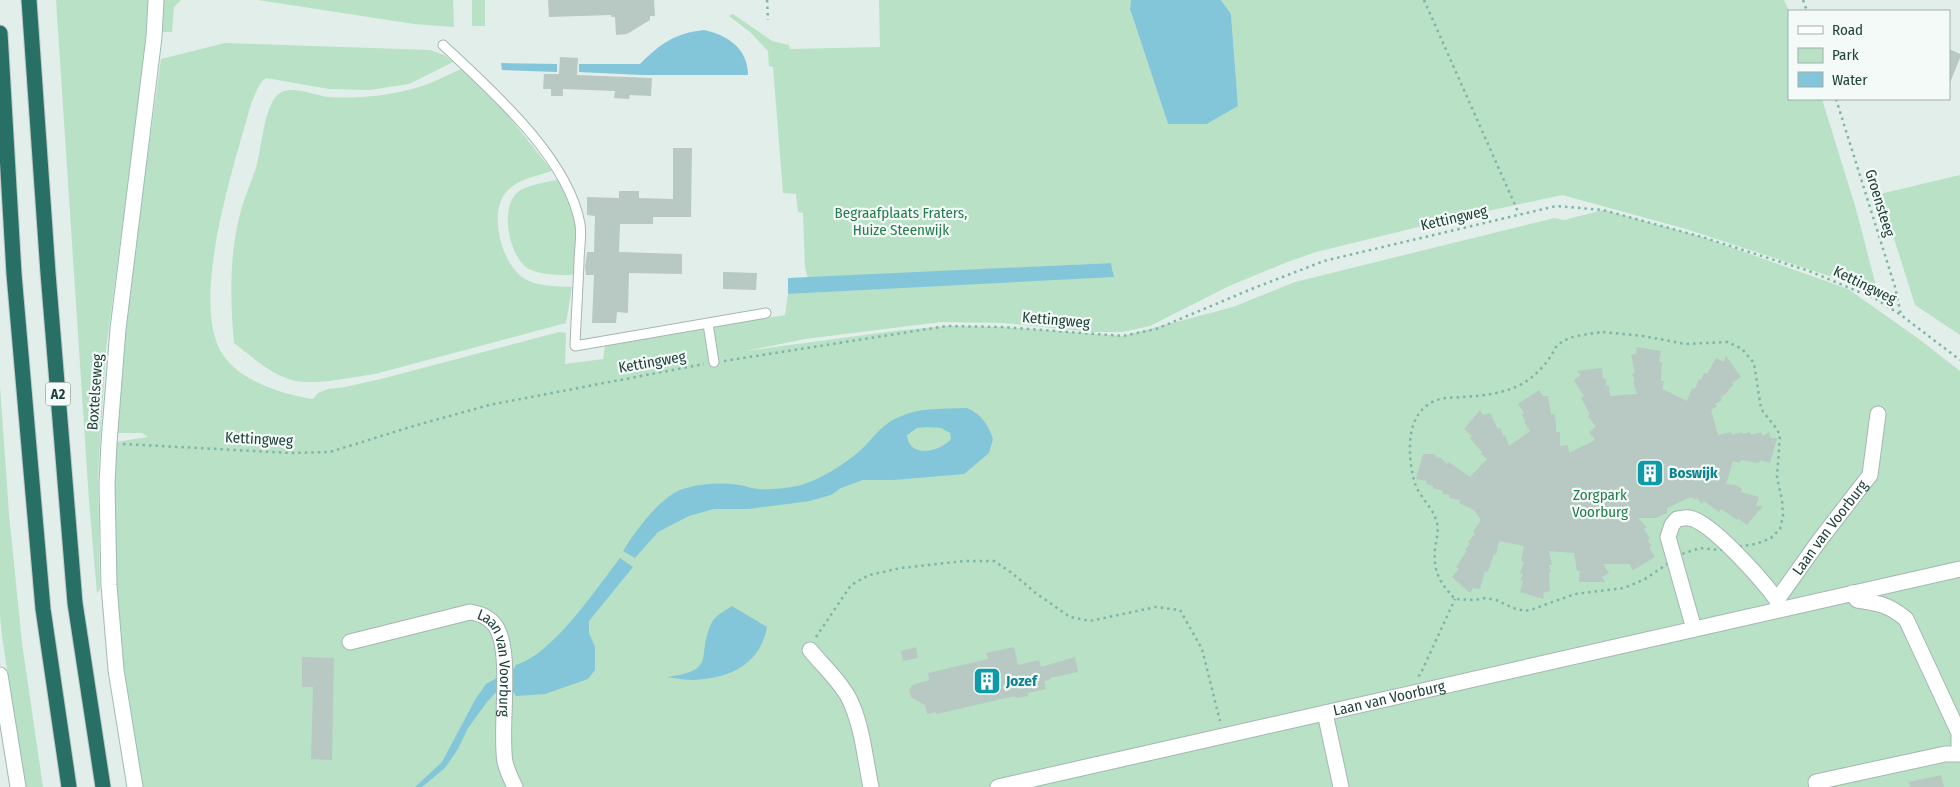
<svg xmlns="http://www.w3.org/2000/svg" width="1960" height="787" font-family="'Fira Sans Condensed',sans-serif">
<rect width="100%" height="100%" fill="#e2eee9"/>
<path fill="#b8e1c6" d="M56 0H148L145 54 106 350 98 476 100 589 97 593 89 501Z
M163 0H181L174 7 172 32H160Z
M258 0H453L454 27 414 24Z
M472 0H485V26H472Z
M879 0H1131L1130 9 1168 124H1207L1238 106 1231 14 1221 0H1784L1789 11V99H1822L1856 209 1876 286 1875 291 1686 229 1562 195 1451 219 1316 252 1285 263 1229 286 1150 326 1122 332H1092L1004 323 941 322 805 339 746 351 894 331 947 326 1002 327 1123 336 1233 307 1295 282 1554 218 1564 220 1603 210 1702 237 1848 289 1919 339 1960 371V787H135L116 670 109 443 148 437 142 433H113L121 351 161 59 225 43 430 50 444 55 453 62 409 84 369 90 329 89 266 78C258 84 255 95 251 104 235 163 188 302 223 355 240 381 284 395 313 399L318 393 328 389 345 387 381 379 559 332 566 333 565 364 603 359 605 346 785 315 788 294 1114 276 1111 263 808 278 805 268 803 213 798 212 796 194 783 193 773 67 769 66 768 51 750 32 729 16 733 14 772 41 789 45 790 49 880 47Z
M461 69 508 115 552 171C537 176 518 179 507 191 487 212 502 268 527 280 541 287 557 286 572 287L566 323 375 374C350 377 309 388 286 378 267 371 250 355 234 343 230 299 229 250 242 207 246 192 253 179 257 164 262 147 264 103 280 93 293 85 315 96 329 97 356 99 385 96 412 89 429 85 445 76 461 69Z
M1960 175V335L1915 305 1880 194Z
M566 179 576 195 580 209 574 273 571 275C557 275 542 275 529 269 509 258 499 207 518 192 526 185 555 180 566 179Z
M0 386 9 514 22 643 43 787H25L2 636 0 616Z"/>
<path fill="#84c6d9" fill-rule="evenodd" d="M1131 0H1221L1231 14 1238 106 1207 124H1168L1130 9Z
M704 30C727 35 748 48 748 75H641L579 72V64H640C660 44 675 33 704 30Z
M501 63 557 64V72L502 70Z
M1111 263 1114 277 788 294V278Z
M967 408C981 414 988 424 993 439L989 453 964 474 894 480H863L841 488 831 495 810 501 749 509H714L689 516 658 532 635 558 623 551C636 530 658 500 680 490 698 483 722 482 740 485 746 486 753 489 759 489 765 490 790 488 797 486 819 481 849 462 865 446 876 434 884 423 899 417 920 407 944 409 967 408ZM927 427 941 428 950 433 951 439C940 452 909 459 907 435L917 428Z
M620 558 633 567 589 621V633L595 647V670L588 679 545 694 516 696 510 687 499 689 487 702 468 728 458 749 445 768 422 787H415L442 762 475 700 486 684 500 676 510 674 516 665C553 654 596 589 620 558Z
M732 606 767 627C760 665 730 678 694 680 685 680 676 678 667 677 718 670 696 658 711 624 714 616 725 611 732 606Z"/>
<path fill="#b7c9c2" d="M548 0H654L655 16H650V20L627 34 616 35 615 17H611V15L549 17Z
M1949 49 1960 54V58L1949 85Z
M560 57 578 58 577 75 652 78 651 96 630 95 629 99 614 98 615 91 563 89V96H551V89H543L544 74H559Z
M673 148H692L691 217H653V224H620L619 252 682 254V274L629 273 628 313 617 312 616 323H592L594 275H586L585 267 587 252H594L595 216 587 215V197L619 198V191H639V198L673 199Z
M723 272 757 273 756 290 723 289Z
M1636 347 1661 351 1659 362H1662L1661 381H1664L1662 389 1687 401 1692 388 1695 389 1699 379 1701 380 1704 373 1707 374 1716 358 1724 362 1726 356 1741 377 1732 383 1734 385 1728 390 1729 391 1720 398 1722 400 1715 404 1717 406 1711 410 1718 435 1731 432 1732 435 1742 432 1743 434 1750 432 1751 435 1761 432 1763 436 1769 432 1771 438H1777L1770 463 1760 460 1759 463 1741 460 1740 463 1733 461 1726 484 1735 485 1742 489 1741 492 1759 497 1756 506H1763L1747 525 1738 518 1737 520 1721 509 1719 512 1704 501 1702 504 1697 498 1695 500 1691 497 1667 508V513L1656 518H1638L1647 528 1644 529 1650 539 1647 540 1652 546 1649 547 1655 557 1633 570 1629 564H1603L1609 573 1602 577 1605 582H1579L1580 571H1577L1574 553 1549 551 1552 565H1549L1551 572 1549 573 1550 591 1543 593 1544 599 1520 592 1523 581 1520 580 1523 574 1520 573 1524 562 1521 561 1524 546 1499 541 1496 555 1494 554 1488 572 1485 571 1480 589 1473 588 1470 593 1452 577 1459 569 1456 567 1467 551 1465 549 1470 544 1468 542 1475 534 1473 532 1481 520 1474 510 1459 503 1460 500 1449 498 1450 495 1442 494 1443 491 1433 488V486L1426 484 1427 481 1416 479 1423 454H1434L1438 458 1440 457 1447 464 1449 462 1470 477 1487 459 1481 454 1482 452 1470 438 1472 436 1464 429 1480 410 1483 415 1490 413 1498 429 1501 428 1503 436 1505 435 1509 446 1530 431 1524 422 1526 421 1522 415 1524 413 1518 404 1539 390 1543 396H1548L1551 414H1554L1556 421V432H1560V446L1568 445 1569 453 1595 440 1589 432 1596 427 1588 416 1590 414 1581 398 1584 396 1574 380 1581 375 1577 371 1602 368 1603 379 1606 378V386H1609L1610 396 1637 394 1633 382 1635 381 1632 374 1635 373 1631 355 1637 353Z
M916 647 918 658 903 661 901 651Z
M1014 647 1018 665 1039 660 1041 667 1075 657 1078 672 1050 678V680L1044 681 1046 689 1028 693V696L1016 698 1015 696 936 714V712L927 714 925 705 911 697 909 690 912 685 929 680 928 673 988 659 986 653Z
M302 657 334 658 332 760 311 759 313 687H302Z
M1941 775 1944 787H1910L1909 782Z"/>
<g fill="none" stroke-linecap="round" stroke-linejoin="round">
<g stroke="#a4b7b1" stroke-width="11">
<path id="lane" d="M443 45C491 90 568 157 580 224 582 236 579 250 579 262 578 290 576 318 575 346L766 313
M708 324 714 362"/>
</g>
<g stroke="#a4b7b1" stroke-width="17">
<g id="street">
<path d="M1852 593 1857 600C1879 603 1889 605 1906 619L1959 733V753"/>
<path id="s1" d="M1779 608 1777 600 1819 541 1870 475 1878 414"/>
<path d="M1694 629 1668 537 1672 525 1677 519C1681 519 1685 517 1689 518 1711 521 1763 581 1777 600"/>
<path id="s2" d="M350 642 470 612C480 614 487 616 494 624 514 648 499 728 505 762 507 770 511 779 515 787"/>
<path d="M810 650C823 666 845 686 852 705 863 731 865 759 871 787"/>
<path d="M0 675 18 787"/>
<path d="M1325 713 1341 787"/>
<path id="s3" d="M998 787 1960 569"/>
<path d="M1817 787 1816 782 1945 754H1960"/>
</g>
</g>
<g stroke="#9fbbb3" stroke-width="17">
<path id="secondary" d="M135 787 116 670 109 585 107 484 109 443 118 329 154 37 156 0"/>
</g>
<g stroke="#c1cac8" stroke-width="17">
<path id="highway" d="M29 0 48 273 75 603 103 787
M0 33 14 274 43 609 69 787"/>
</g>
<path stroke="#7fb5a7" stroke-width="2.5" stroke-dasharray="2.5 4" stroke-linecap="butt" d="M767 0 768 20
M1424 0 1519 214
M1803 0 1807 11
M1836 99 1895 287 1901 315
M1603 332 1643 336 1686 344 1728 342 1742 349 1754 363 1761 409 1776 428 1780 435 1777 477 1782 500 1783 516 1780 529 1771 538 1756 544 1718 550 1700 548 1682 554 1645 579 1624 588 1575 594 1533 609 1525 611 1513 608 1496 600 1486 598 1474 600 1455 599C1440 583 1433 572 1435 549 1436 540 1439 532 1437 523 1433 506 1418 497 1414 480 1407 452 1405 409 1440 399 1446 397 1455 398 1462 397 1481 396 1500 394 1518 386 1532 379 1542 369 1551 356 1553 353 1554 349 1557 346 1567 335 1590 334 1603 332Z
M724 361 947 326 1002 327 1123 336 1156 329 1254 288 1324 261 1556 206 1603 210 1702 237 1809 271 1876 299 1901 315 1960 360
M123 444 291 453 330 452 410 427 489 405 704 364
M816 637 851 585 869 575 901 568 964 561H994L1012 573 1037 594 1070 617 1090 621 1156 607 1180 610 1202 649 1220 721
M1418 676 1420 675 1455 599"/>
<use href="#lane" stroke="#fff" stroke-width="9"/>
<use href="#street" stroke="#fff" stroke-width="15"/>
<use href="#secondary" stroke="#fff" stroke-width="15"/>
<use href="#highway" stroke="#287066" stroke-width="15"/>
</g>
<defs>
<g id="building-square" transform="scale(1.4375)"><rect x="-9" y="-9" width="18" height="18" rx="4" fill="#0f9aa8" stroke="#f3faf7"/><path d="M-4-6H4V6H1V3H-1V6H-4ZM-2.5-4.3h1.7v1.8h-1.7ZM.8-4.3h1.7v1.8H.8ZM-2.5-1h1.7V.8h-1.7ZM.8-1h1.7V.8H.8Z" fill="#fff"/></g>
</defs>
<g fill-rule="evenodd">
<use href="#building-square" x="1650" y="473"/>
<use href="#building-square" x="987" y="681"/>
</g>
<g text-anchor="middle" stroke-width="4.5" stroke-linejoin="round" paint-order="stroke">
<rect fill="#f3faf7" stroke="#5f7873" stroke-width="1" x="45.5" y="382.5" width="25" height="23" rx="4"/>
<g font-size="14" font-weight="bold" fill="#20413a">
<text x="58" y="399">A2</text>
</g>
<g font-size="15" fill="#20413a" stroke="#f3faf7">
<text transform="translate(1880 203) rotate(73)" y="5">Groensteeg</text>
<text transform="translate(1454 218) rotate(-13)" y="5">Kettingweg</text>
<text transform="translate(1865 285) rotate(26)" y="5">Kettingweg</text>
<text transform="translate(1056 320) rotate(5)" y="5">Kettingweg</text>
<text transform="translate(652 362) rotate(-10)" y="5">Kettingweg</text>
<text transform="translate(95 392) rotate(-86)" y="5">Boxtelseweg</text>
<text transform="translate(259 439) rotate(3)" y="5">Kettingweg</text>
<text dy="5" stroke="none"><textPath href="#s1" startOffset="98">Laan van Voorburg</textPath></text>
<text dy="5" stroke="none"><textPath href="#s2" startOffset="189">Laan van Voorburg</textPath></text>
<text dy="5" stroke="none"><textPath href="#s3" startOffset="401">Laan van Voorburg</textPath></text>
</g>
<g font-size="15" fill="#257c4d" stroke="#f3faf7">
<text x="901" y="218">Begraafplaats Fraters,<tspan x="901" dy="17">Huize Steenwijk</tspan></text>
<text x="1600" y="500">Zorgpark<tspan x="1600" dy="17">Voorburg</tspan></text>
</g>
<g font-size="15" font-weight="bold" fill="#0d838f" stroke="#f3faf7" text-anchor="start">
<text x="1669" y="478">Boswijk</text>
<text x="1006" y="686">Jozef</text>
</g>
</g>
<rect x="1788" y="10" width="162" height="90" fill="#f3faf7" stroke="#9fb0ab"/>
<rect x="1798" y="26" width="25" height="8" fill="#ffffff" stroke="#9fb0ab"/>
<text x="1832" y="35" font-size="15" fill="#20413a">Road</text>
<rect x="1798" y="48" width="25" height="15" fill="#b8e1c6" stroke="#9fb0ab"/>
<text x="1832" y="60" font-size="15" fill="#20413a">Park</text>
<rect x="1798" y="72" width="25" height="15" fill="#84c6d9" stroke="#9fb0ab"/>
<text x="1832" y="85" font-size="15" fill="#20413a">Water</text>
</svg>
